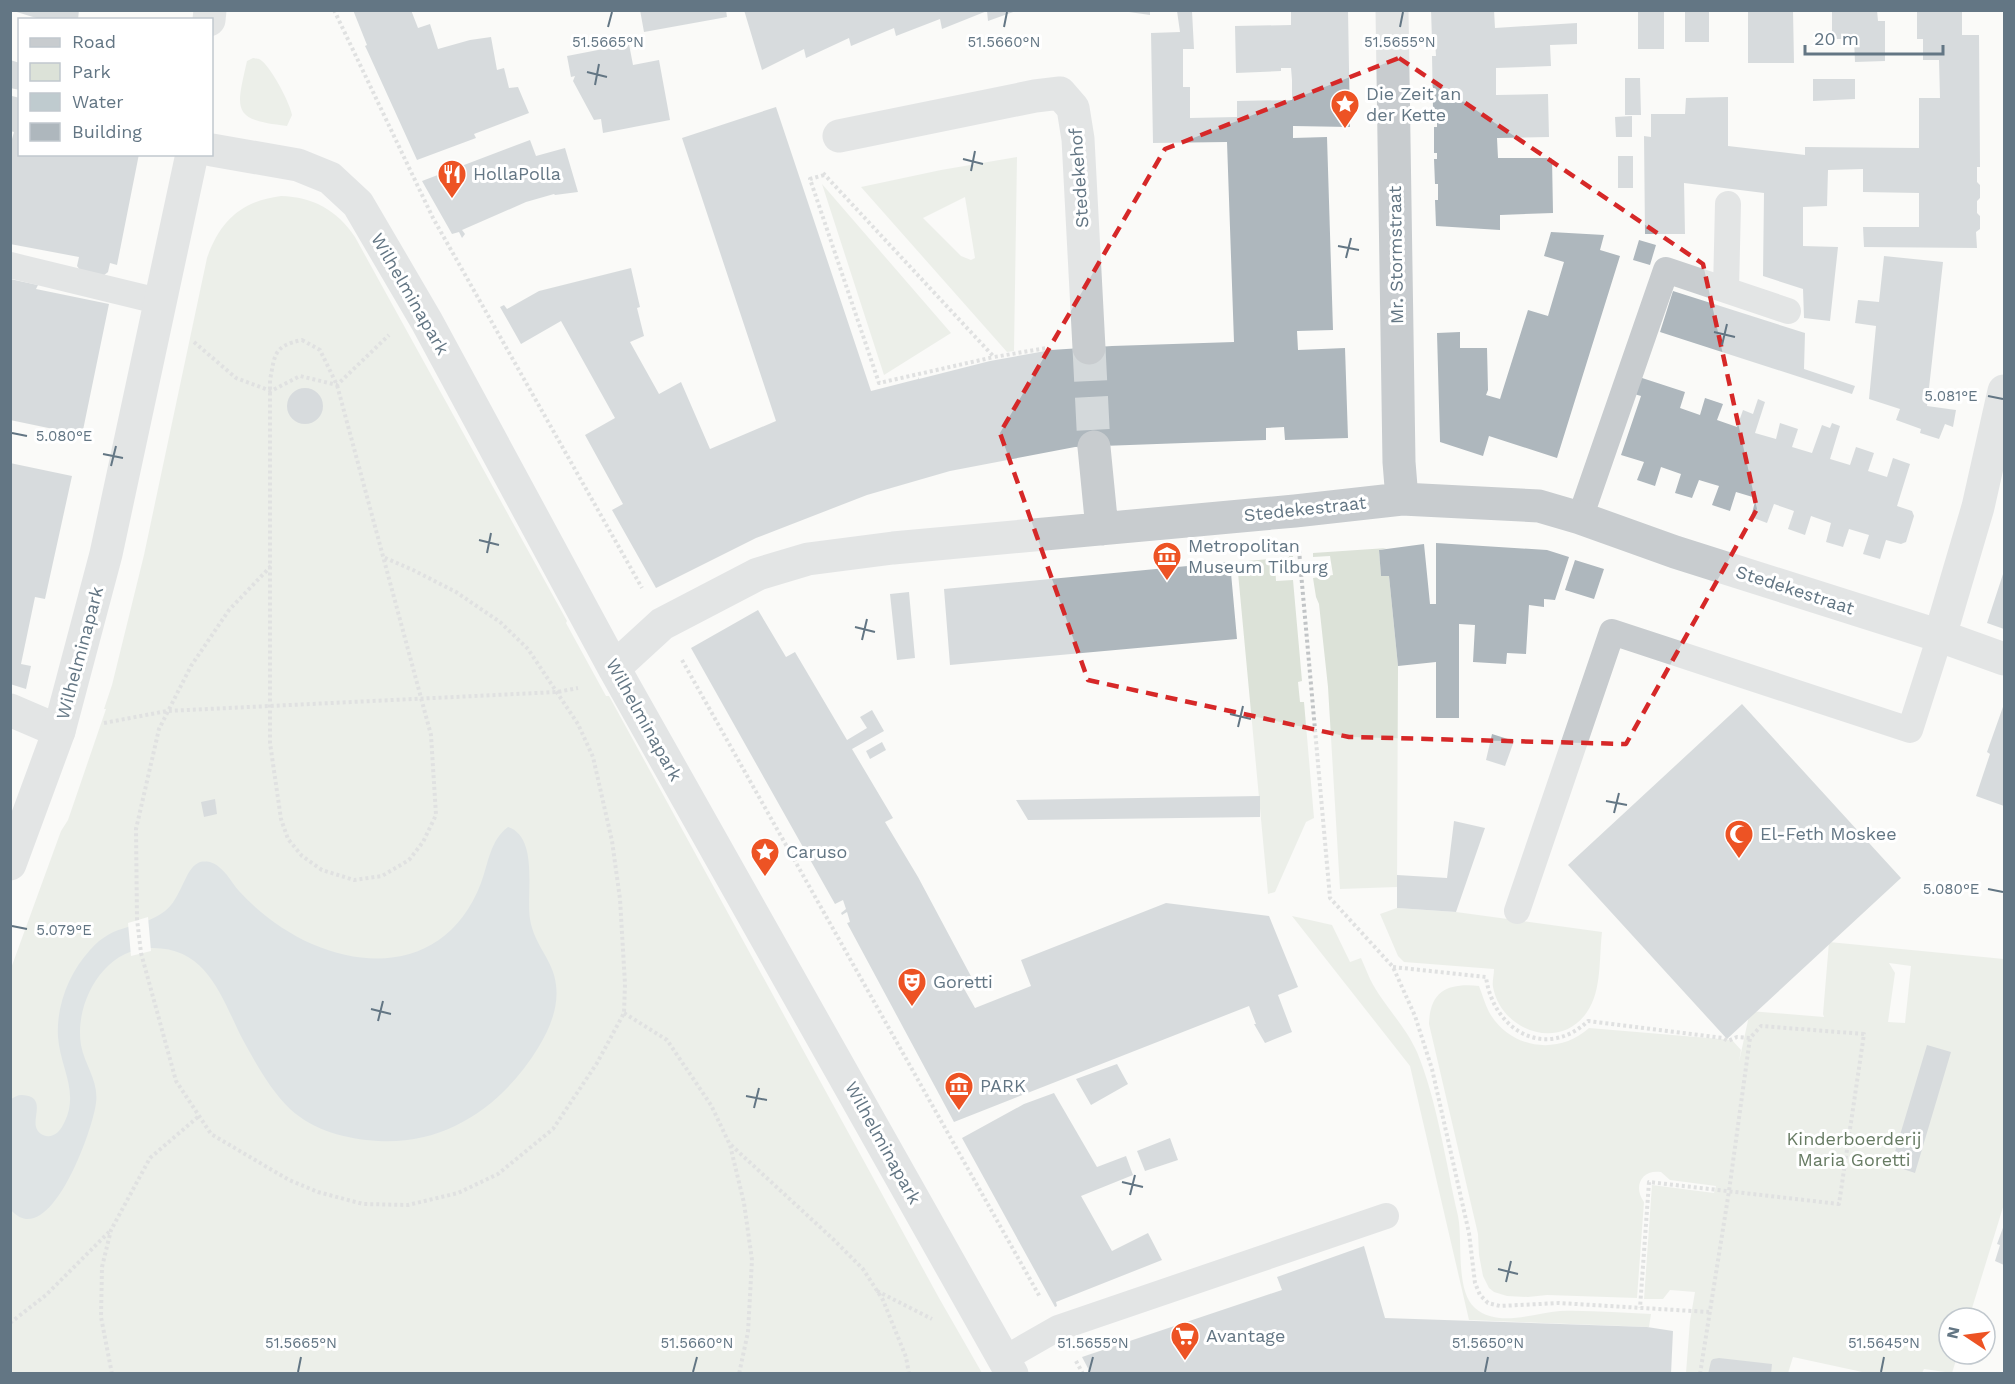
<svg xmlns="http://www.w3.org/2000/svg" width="2015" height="1384" font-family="'Work Sans',sans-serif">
<rect width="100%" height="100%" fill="#fafaf8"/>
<path fill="#dce2d8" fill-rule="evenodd" d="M253 58C258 59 259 58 262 61 272 69 290 103 292 115L287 126C231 120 236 110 247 61Z
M1017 157 1014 351 1007 352 861 187 941 170ZM965 197 975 258 971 260 961 256 923 218Z
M822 184 951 333 884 375Z
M281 196C313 197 337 210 355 237L567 621 566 623 606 696H609L939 1298 982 1373H11L10 971 61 831 68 820 106 709H104L112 685 144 555 207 258C220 221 241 201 281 196Z
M1387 548 1379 550 1381 576H1389L1398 666 1397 887 1340 889 1328 687 1319 604 1316 597 1313 578 1333 575 1330 556 1313 557V553Z
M1289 556H1293V559L1275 562 1276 581 1293 580 1302 681 1298 682 1300 702H1304L1314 818 1306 822 1275 892 1268 894 1237 562 1289 557Z
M1397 908 1456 912 1602 932C1599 957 1602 991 1587 1012 1560 1052 1501 1031 1493 987 1492 982 1494 975 1494 969L1404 962 1398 956 1380 914Z
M1292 916 1332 925 1350 962 1361 958C1364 965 1367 972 1370 979 1383 1005 1405 1025 1417 1052 1437 1100 1446 1164 1458 1216 1463 1240 1455 1291 1475 1308 1498 1328 1534 1313 1560 1311 1590 1310 1621 1313 1651 1314L1649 1327 1469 1320 1410 1066Z
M1829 942 2004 959V1204L1969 1318H1949V1354H1958L1952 1373 1924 1369 1922 1373H1867L1793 1357 1788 1373H1686L1690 1321 1695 1292 1670 1290 1663 1299H1644L1652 1185 1714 1193 1716 1186 1670 1180 1661 1172C1641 1169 1633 1187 1644 1202L1637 1298 1547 1295 1528 1297 1507 1296 1494 1292 1489 1288 1483 1276 1479 1255 1478 1234 1429 1024C1430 990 1449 983 1479 986 1482 994 1485 1004 1489 1012 1510 1049 1558 1056 1589 1028L1732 1040 1741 1050 1739 1062 1750 1011 1824 1017 1823 1014ZM1889 963 1911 966 1905 1023 1888 1022 1895 973Z"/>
<path fill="#bfcbcf" d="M508 827C539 837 526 893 530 919 534 945 554 961 556 985 559 1008 549 1030 538 1048 503 1105 447 1145 378 1141 346 1139 314 1131 290 1109 271 1091 256 1064 243 1040 222 1000 209 947 151 948 104 948 74 1003 81 1045 85 1066 99 1081 96 1103 93 1130 49 1253 11 1210L10 1100C14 1097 17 1095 22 1095 46 1096 33 1116 36 1127 39 1137 51 1139 58 1132 61 1129 63 1125 65 1121 79 1091 60 1067 58 1037 56 1006 69 973 90 950 114 922 140 930 165 911 181 899 185 869 198 863 204 860 214 862 219 867 227 873 232 883 239 891 259 913 285 932 312 944 382 974 452 959 481 883 488 865 490 840 508 827Z"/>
<path fill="#fafaf8" d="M148 917 151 951 131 956 128 923Z"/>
<path fill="#aeb7bd" d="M10 10H79L78 20H43Z
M353 10H411L418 28 430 24 438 49 470 40 491 37 497 70 504 68 509 88 518 87 529 113 474 134 476 138 417 160 367 50 365 46 367 45Z
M640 10H726L727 17 644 32Z
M744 10H1016V11L988 21 987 11 942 29 940 19 896 36 894 28 851 46 849 38 806 58 804 49 762 70Z
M1129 10H1150V15L1129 12Z
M1291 10H1348L1350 127 1293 126V138L1327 137 1333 330 1297 331 1298 350 1345 348 1348 438 1285 440 1284 427 1266 428V440L1075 447 950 471 867 495 756 538 656 588 612 510 623 504 585 435 615 418 561 321 521 344 500 307 504 305 507 309 539 291 631 268 640 307 637 308 644 336 630 342 659 394 681 382 710 449 776 421 682 138 776 107 871 391 918 379V377L919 379 990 361 1051 350 1112 346 1234 342 1227 142 1153 143 1151 33 1180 32 1177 11H1192L1194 49H1183V87H1190V118L1237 117V101L1292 100V80L1291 68H1281V71L1236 73 1235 26 1291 25Z
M1431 10H1494L1495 28 1577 23V44L1550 45 1551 66 1496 68V95L1548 94 1549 137 1497 138 1498 158H1552L1553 213 1500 215V230L1436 226 1435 200H1438V184H1435L1434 159H1437V153H1434V127H1437V110H1433L1432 56H1436L1435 40H1432Z
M1638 10H1664V49H1638Z
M1685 10H1709V42H1685Z
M1748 10H1793L1794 63H1748Z
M1832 10H1877L1878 21H1885V61L1855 62 1854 39H1832Z
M1917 10H1962V35H1979L1980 167H1977V182L1980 185V198L1977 201V213L1980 216V229L1976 232 1977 248 1864 247 1863 227H1919V193L1863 192V169L1828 170 1827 206 1803 207V246L1838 247 1830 321 1804 318 1803 289 1763 276 1764 193 1684 183 1685 234H1645L1644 136 1651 137V114H1685L1686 98 1728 97V146L1805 155V147L1919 148V98H1940L1939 60H1923V39H1917Z
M629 44 633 65 659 60 670 120 603 133 601 119 594 120 573 81 575 76 571 77 567 56Z
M10 60 20 63V90L10 88Z
M1625 78H1640L1641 115H1625Z
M1813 79H1855V99L1813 101Z
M12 96 20 98V154H139L117 265 110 263 108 272 98 280 85 277 77 266 79 257 10 244V146L14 132 10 131Z
M1632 116V137H1616L1615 117Z
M530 140 536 156 565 148 578 192 555 195 554 194 526 202 462 230 465 234 462 238 459 232 452 234 422 181Z
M1618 156H1633V188H1618Z
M1551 232 1604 235 1600 250 1620 256 1557 458 1489 436 1483 456 1440 442 1437 333 1460 332V348H1487L1488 390 1486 395 1500 399 1528 310 1548 316 1564 262 1544 256Z
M1639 240 1656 245 1650 265 1633 260Z
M1884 256 1943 262 1927 406 1956 410 1953 427 1945 424 1939 439 1920 433 1921 429 1896 420 1900 409 1869 399 1876 326 1855 323 1858 300 1879 302Z
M10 279 38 285 36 289 109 304 82 435 10 420Z
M1673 291 1805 333 1804 369 1855 386 1852 394 1660 332Z
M1639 377 1685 392 1680 408 1700 415 1705 398 1723 404 1717 420 1737 427 1743 410 1753 414 1758 399 1765 402 1755 433 1776 439 1780 423 1798 429 1792 447 1812 453 1822 425 1830 428 1832 423 1840 426 1830 459 1850 465 1856 447 1874 453 1868 471 1887 477 1893 458 1910 464 1897 506 1912 511 1914 516 1906 542 1901 544 1886 540 1880 559 1863 554 1869 535 1849 529 1843 547 1826 542 1831 523 1811 516 1805 535 1788 529 1794 511 1774 504 1767 523 1751 517 1756 498 1736 492 1730 511 1712 505 1719 486 1699 480 1692 498 1675 493 1681 474 1661 467 1655 486 1637 480 1644 462 1621 455 1641 396 1634 394Z
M287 406a18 18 0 1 1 36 0a18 18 0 1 1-36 0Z
M10 463 72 476 45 599 35 597 21 664 31 666 26 689 10 684Z
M1436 543 1547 550 1569 557 1555 600 1544 599V607L1529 605 1526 654 1507 653 1506 664 1473 662 1475 625 1459 624V718H1436V662L1398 666 1389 576H1381L1379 550 1424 544 1430 604H1436Z
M1575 560 1604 569 1594 599 1565 590Z
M1230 562 1237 639 950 665 944 589Z
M2004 571V629L1987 623Z
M909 592 915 658 897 660 890 594Z
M758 610 786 657 795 652 847 740 867 728 860 717 872 710 884 731 852 749 893 818 885 822 918 877 973 980 962 985 975 1008 1031 986 1021 960 1166 903 1269 916 1298 987 1278 995 1292 1032 1265 1043 1254 1024H1256L1249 1006 954 1122 847 923 850 922 847 912 842 915 841 913 846 909 843 900 835 904 691 648Z
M1742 704 1901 878 1727 1039 1568 865Z
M2004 704V806L1976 796 1990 754 1987 752Z
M1492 734 1514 741 1505 766 1486 760Z
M882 742 886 750 870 759 866 751Z
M1260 796V817L1181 818 1028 820 1016 800Z
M215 799 217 814 204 817 201 802Z
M1454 821 1485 828 1456 912 1397 908V875L1447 878Z
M1927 1045 1951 1052 1915 1173 1891 1165Z
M1117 1064 1128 1084 1091 1105 1076 1079Z
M1054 1093 1097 1167 1126 1156 1133 1175 1081 1196 1112 1251 1148 1233 1162 1260 1056 1302 1057 1306 1055 1307 962 1138 1024 1104Z
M1170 1138 1178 1160 1145 1171 1137 1151Z
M2004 1225V1265L1995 1261 2000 1245 1997 1244Z
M1364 1246 1385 1318 1647 1327 1673 1331 1671 1374H1091L1082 1357 1282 1290 1277 1277Z
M1719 1358 1772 1364 1771 1374H1708L1711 1361 1713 1359Z"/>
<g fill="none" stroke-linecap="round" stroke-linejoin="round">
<path stroke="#d4d9db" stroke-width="33" stroke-dasharray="33 16" stroke-linecap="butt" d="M1089 348 1094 447"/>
<path stroke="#c1c4c6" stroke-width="4" stroke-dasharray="3 3" stroke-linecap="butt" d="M334 10 433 218 642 588
M823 173 994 357 1047 348
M824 175 810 179 879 383 994 357
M302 340 320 350 337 385 431 735 436 815 423 842 409 860 382 876 354 880 322 870 302 856 288 839 281 819 270 743V380C275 355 273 346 302 340Z
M194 342 236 378 271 391 300 376 337 385 389 335
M1299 550 1330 898 1393 967 1415 1016 1432 1069 1469 1233 1475 1283 1480 1295 1488 1303 1500 1306 1559 1303 1709 1312
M271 566 229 610 191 666 159 729 136 829 137 919 141 953 176 1081 211 1134 289 1180 318 1192 363 1204 408 1205 458 1193 498 1174 553 1129 597 1063 624 1013 625 984 620 899 612 841 593 757 578 724 528 649 500 622 456 592 413 570 383 557
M682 660 1040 1297
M104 723 167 711 557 692 578 688
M1393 967 1486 977C1493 1030 1545 1061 1588 1021L1723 1038 1728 1041 1737 1037 1750 1038 1761 1026 1864 1034 1839 1204 1649 1182 1640 1308
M624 1013 667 1040 711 1105 730 1145 744 1203 752 1260 748 1332 739 1374
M731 1145 833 1239 863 1269 883 1300 906 1357 909 1374
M877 1291 932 1319
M10 1323 46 1295 109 1232
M1076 1361 1083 1374
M112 1374 101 1317 102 1267 111 1230 150 1158 199 1116
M1700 1374 1729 1191 1750 1038"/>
<path stroke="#c8cccf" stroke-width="26" d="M10 265 162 302
M1726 290 1728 204
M1580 518 1666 270 1788 311
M1517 911 1612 632 1910 730 1940 636
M1004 1359 1058 1328 1386 1216"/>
<path stroke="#c8cccf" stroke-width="33" d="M1392 10 1399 462 1402 499
M839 136 1035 96 1060 93 1073 108 1078 139 1089 348
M212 150 298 165 330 178 358 204 427 322 614 668 1012 1374
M1094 447 1102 529
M1940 636 1978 507 2004 391
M614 668 662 624 758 574 808 559 893 548 1295 511 1402 499 1539 506 1580 518 1675 552 1940 636 2004 659
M10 710 59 731"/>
<path stroke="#c8cccf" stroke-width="33" d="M209 20 210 10
M10 864 59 731 106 554 192 154"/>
</g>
<path d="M0 0H2015V1384H0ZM1399 58 1703 264 1757 509 1626 744 1349 737 1088 680 1000 433 1165 149Z" fill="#fafaf8" fill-opacity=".55" fill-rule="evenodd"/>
<path fill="none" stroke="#d62828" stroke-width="4.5" stroke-dasharray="12 8" stroke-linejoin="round" d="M1399 58 1703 264 1757 509 1626 744 1349 737 1088 680 1000 433 1165 149Z"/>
<path fill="none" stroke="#637684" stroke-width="2" d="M608 27 612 12M1004 27 1007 12M1400 27 1403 12M587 72 607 77M595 85 599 64M963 159 983 164M971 171 975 151M1338 246 1359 250M1346 258 1351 238M1714 332 1735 337M1722 345 1727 324M1988 396 2003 399M12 433 27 436M103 454 123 458M111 466 116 446M479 540 499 545M487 553 491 533M855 627 875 632M862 640 867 619M1230 714 1251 719M1238 727 1243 706M1606 801 1627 805M1614 813 1619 793M1988 889 2003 892M12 926 27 929M371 1009 391 1014M378 1021 383 1001M746 1096 767 1100M754 1108 759 1088M1122 1182 1143 1187M1130 1195 1135 1175M1498 1269 1518 1274M1506 1282 1511 1261M298 1372 301 1357M693 1372 697 1357M1089 1372 1093 1357M1485 1372 1488 1357M1881 1372 1884 1357"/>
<defs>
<g id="sight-pin" transform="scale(1.5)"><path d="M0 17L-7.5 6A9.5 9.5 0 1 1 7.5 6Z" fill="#ed5324" stroke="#fff"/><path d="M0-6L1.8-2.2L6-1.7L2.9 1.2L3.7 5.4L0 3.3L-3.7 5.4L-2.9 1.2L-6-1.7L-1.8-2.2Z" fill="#fff"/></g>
<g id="restaurant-pin" transform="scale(1.5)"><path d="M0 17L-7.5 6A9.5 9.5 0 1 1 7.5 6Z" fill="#ed5324" stroke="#fff"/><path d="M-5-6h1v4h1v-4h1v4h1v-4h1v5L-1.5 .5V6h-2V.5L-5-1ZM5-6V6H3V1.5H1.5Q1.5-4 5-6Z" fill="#fff"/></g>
<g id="museum-pin" transform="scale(1.5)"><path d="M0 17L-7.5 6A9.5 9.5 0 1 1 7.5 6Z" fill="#ed5324" stroke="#fff"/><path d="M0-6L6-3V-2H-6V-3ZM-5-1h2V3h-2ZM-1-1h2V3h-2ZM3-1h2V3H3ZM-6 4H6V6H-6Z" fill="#fff"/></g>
<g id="mosque-pin" transform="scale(1.5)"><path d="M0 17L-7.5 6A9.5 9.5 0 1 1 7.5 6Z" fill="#ed5324" stroke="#fff"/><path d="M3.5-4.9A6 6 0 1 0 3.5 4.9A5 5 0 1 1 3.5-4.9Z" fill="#fff"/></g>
<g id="theatre-pin" transform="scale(1.5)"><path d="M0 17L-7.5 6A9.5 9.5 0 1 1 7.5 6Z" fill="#ed5324" stroke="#fff"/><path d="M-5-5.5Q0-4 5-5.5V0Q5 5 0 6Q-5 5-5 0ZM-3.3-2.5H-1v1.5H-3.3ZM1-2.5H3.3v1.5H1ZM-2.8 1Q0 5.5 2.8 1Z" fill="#fff"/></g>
<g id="supermarket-pin" transform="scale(1.5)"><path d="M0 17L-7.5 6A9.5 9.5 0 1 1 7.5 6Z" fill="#ed5324" stroke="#fff"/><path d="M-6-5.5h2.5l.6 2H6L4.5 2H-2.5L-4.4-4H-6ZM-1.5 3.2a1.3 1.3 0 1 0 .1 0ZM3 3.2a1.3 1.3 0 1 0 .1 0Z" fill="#fff"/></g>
</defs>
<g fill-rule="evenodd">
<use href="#sight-pin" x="1345" y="104"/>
<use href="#restaurant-pin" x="452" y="174"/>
<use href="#museum-pin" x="1167" y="556"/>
<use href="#mosque-pin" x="1739" y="834"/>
<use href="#sight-pin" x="765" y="852"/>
<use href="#theatre-pin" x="912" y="982"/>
<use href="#museum-pin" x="959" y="1086"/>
<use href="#supermarket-pin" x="1185" y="1336"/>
</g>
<g text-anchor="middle" stroke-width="6" stroke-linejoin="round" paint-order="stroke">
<g font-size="18" fill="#637684" stroke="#fff" text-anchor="start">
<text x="1366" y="100">Die Zeit an<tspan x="1366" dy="21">der Kette</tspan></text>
<text x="473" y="180">HollaPolla</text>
<text x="1188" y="552">Metropolitan<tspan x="1188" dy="21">Museum Tilburg</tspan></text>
<text x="1760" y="840">El-Feth Moskee</text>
<text x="786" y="858">Caruso</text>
<text x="933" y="988">Goretti</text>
<text x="980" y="1092">PARK</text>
<text x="1206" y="1342">Avantage</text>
</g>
<g font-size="18" fill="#637684" stroke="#fff">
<text transform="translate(1079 178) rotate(-94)" y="6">Stedekehof</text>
<text transform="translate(1396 255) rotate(-91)" y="6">Mr. Stormstraat</text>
<text transform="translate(410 294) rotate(60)" y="6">Wilhelminapark</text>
<text transform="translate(1305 509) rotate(-6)" y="6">Stedekestraat</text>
<text transform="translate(1795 590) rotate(18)" y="6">Stedekestraat</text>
<text transform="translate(80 653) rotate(-75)" y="6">Wilhelminapark</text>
<text transform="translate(644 720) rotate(61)" y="6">Wilhelminapark</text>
<text transform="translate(883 1143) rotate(61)" y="6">Wilhelminapark</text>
</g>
<g font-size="18" fill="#677b63" stroke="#fff">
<text x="1854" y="1145">Kinderboerderij<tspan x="1854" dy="21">Maria Goretti</tspan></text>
</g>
</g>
<g font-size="15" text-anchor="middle" fill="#637684" stroke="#fff" stroke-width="6" stroke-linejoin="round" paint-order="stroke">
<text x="608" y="47">51.5665°N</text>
<text x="1004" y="47">51.5660°N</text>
<text x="1400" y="47">51.5655°N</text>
<text x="1951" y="401">5.081°E</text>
<text x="64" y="441">5.080°E</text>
<text x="1951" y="894">5.080°E</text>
<text x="64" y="935">5.079°E</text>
<text x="301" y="1348">51.5665°N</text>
<text x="697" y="1348">51.5660°N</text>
<text x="1093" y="1348">51.5655°N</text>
<text x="1488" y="1348">51.5650°N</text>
<text x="1884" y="1348">51.5645°N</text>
</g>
<rect width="2015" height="1384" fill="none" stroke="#637684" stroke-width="24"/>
<rect x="18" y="18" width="195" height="138" fill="#ffffff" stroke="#c1c8ce" stroke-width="1.5"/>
<rect x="30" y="38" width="30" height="9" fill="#c8cccf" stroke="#c1c8ce" stroke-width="1.5"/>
<text x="72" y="48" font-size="18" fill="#637684">Road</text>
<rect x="30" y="63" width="30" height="18" fill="#dce2d8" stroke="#c1c8ce" stroke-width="1.5"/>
<text x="72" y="78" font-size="18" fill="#637684">Park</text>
<rect x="30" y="93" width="30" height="18" fill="#bfcbcf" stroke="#c1c8ce" stroke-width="1.5"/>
<text x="72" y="108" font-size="18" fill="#637684">Water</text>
<rect x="30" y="123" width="30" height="18" fill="#aeb7bd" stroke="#c1c8ce" stroke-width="1.5"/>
<text x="72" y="138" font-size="18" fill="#637684">Building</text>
<g transform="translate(1967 1336) rotate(283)"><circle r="28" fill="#ffffff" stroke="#c1c8ce" stroke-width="1.5"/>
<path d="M0-4.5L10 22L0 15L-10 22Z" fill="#ed5324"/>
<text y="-9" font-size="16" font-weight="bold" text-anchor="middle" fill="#637684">N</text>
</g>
<path d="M1805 45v9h138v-9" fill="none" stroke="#637684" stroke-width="3"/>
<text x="1814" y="45" font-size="18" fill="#637684" stroke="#ffffff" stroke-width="4.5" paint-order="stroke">20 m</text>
</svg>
